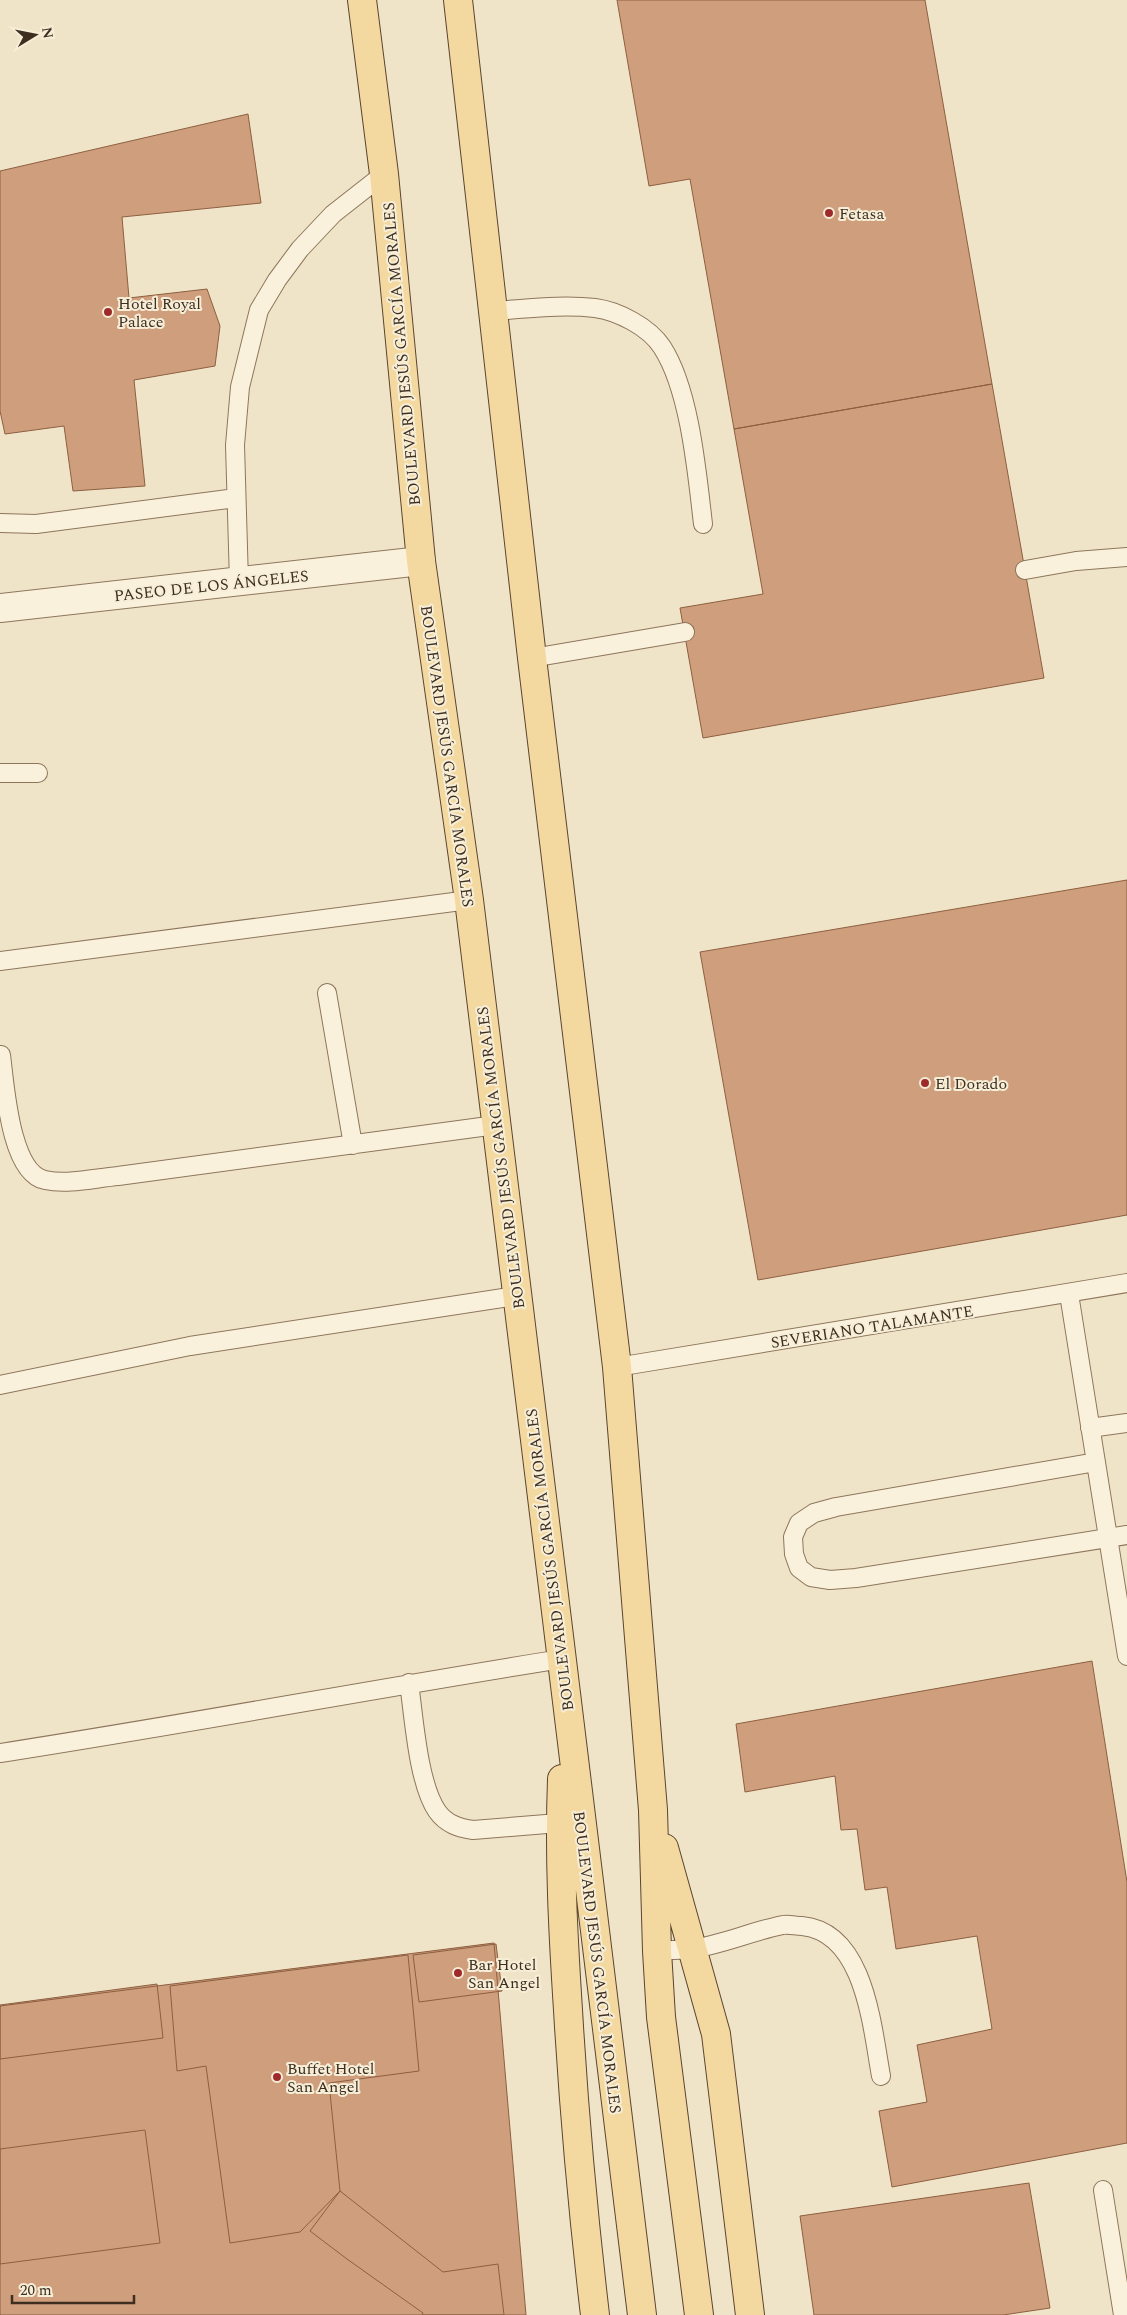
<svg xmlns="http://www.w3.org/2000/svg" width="1127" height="2315" font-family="Spectral,serif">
<rect width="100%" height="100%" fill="#f0e4c8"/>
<path fill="#cf9f7d" stroke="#8d5f41" d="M617 0H925L992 384 734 429 690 179 649 186Z
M248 114 261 203 122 217 129 298 207 289 220 326 215 366 134 380 145 486 73 491 64 426 5 434 0 411V171Z
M992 384 1044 678 703 738 680 608 763 594 734 429Z
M1127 880V1215L758 1280 700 952Z
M1092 1661 1127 1882V2143L892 2187 879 2111 927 2102 917 2045 992 2029 977 1936 896 1949 887 1887 865 1890 857 1829 841 1830 835 1776 745 1792 736 1724Z
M494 1943 526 2315H0V2006Z
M496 1944 502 1991 419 2002 413 1955Z
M408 1955 419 2071 329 2083 340 2191 300 2232 230 2243 206 2066 177 2071 170 1986Z
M157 1984 163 2038 0 2059V2005Z
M145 2130 160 2243 0 2264V2149Z
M1029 2183 1050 2308 1003 2315H814L800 2216Z
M340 2191 443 2272 498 2264 504 2315H422L423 2313 347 2259 310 2231Z"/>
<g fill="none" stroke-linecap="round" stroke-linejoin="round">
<g stroke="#8d765c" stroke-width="20">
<path id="service" d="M492 311C526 309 561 304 595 308 618 311 649 327 662 347 690 390 697 473 703 524
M0 523 36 524 236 498
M1025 570 1076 561 1127 557
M239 582 235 445 240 387 259 310 277 280 300 249 333 214 384 174
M532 658 685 632
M0 773H38
M0 961 469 900
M327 993 353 1145
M1 1055C5 1085 10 1173 45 1180 68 1185 95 1178 118 1176L496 1125
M1069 1294 1127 1656
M617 1367 1127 1283
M0 1385 190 1346 516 1296
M1090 1428 1127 1423
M1096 1462 836 1507 814 1513 799 1523 793 1537 794 1554 799 1568 811 1577 830 1580 856 1578 1127 1535
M409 1683C414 1718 418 1783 437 1811 446 1824 459 1828 473 1830L571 1822
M0 1753C187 1724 373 1689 561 1659
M657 1951C668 1950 680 1950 691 1949 722 1945 752 1931 783 1925 789 1924 796 1926 802 1926 865 1932 872 2027 881 2076
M1103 2190 1123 2315"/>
</g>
<g stroke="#8d765c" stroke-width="30">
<path id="tertiary" d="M0 608 421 561"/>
</g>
<g stroke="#5b4430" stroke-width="30">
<path id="primary" d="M362 0 384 174 421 561 469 900 642 2315
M458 0 532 658 617 1367 653 1810 657 1951 661 2017 699 2315
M562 1779C559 1856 563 1933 568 2010 574 2112 583 2213 595 2315
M664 1848 716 2034 750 2315"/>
</g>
<use href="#service" stroke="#faf1dc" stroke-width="18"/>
<use href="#tertiary" stroke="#faf1dc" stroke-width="28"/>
<use href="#primary" stroke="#f3d9a0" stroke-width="28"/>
</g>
<g fill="#9e2a2b" stroke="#f7eed8" stroke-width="2">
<circle cx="829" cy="213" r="5"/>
<circle cx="108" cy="312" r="5"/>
<circle cx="925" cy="1083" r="5"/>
<circle cx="458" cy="1973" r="5"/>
<circle cx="277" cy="2077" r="5"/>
</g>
<g text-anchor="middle" stroke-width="4" stroke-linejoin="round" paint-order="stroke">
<g font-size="16" fill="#3d2e20" stroke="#f7eed8" text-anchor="start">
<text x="839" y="219">Fetasa</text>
<text x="118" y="309">Hotel Royal<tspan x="118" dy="18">Palace</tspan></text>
<text x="935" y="1089">El Dorado</text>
<text x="468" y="1970">Bar Hotel<tspan x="468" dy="18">San Angel</tspan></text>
<text x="287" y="2074">Buffet Hotel<tspan x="287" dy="18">San Angel</tspan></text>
</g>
<g font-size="16" fill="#3d2e20" stroke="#f7eed8">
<text transform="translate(401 354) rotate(-95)" y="6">BOULEVARD JESÚS GARCÍA MORALES</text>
<text transform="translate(211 585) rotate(-6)" y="6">PASEO DE LOS ÁNGELES</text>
<text transform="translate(448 756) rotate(82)" y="6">BOULEVARD JESÚS GARCÍA MORALES</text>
<text transform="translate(500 1158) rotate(-97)" y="6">BOULEVARD JESÚS GARCÍA MORALES</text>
<text transform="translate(872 1326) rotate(-9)" y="6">SEVERIANO TALAMANTE</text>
<text transform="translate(549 1560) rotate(-97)" y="6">BOULEVARD JESÚS GARCÍA MORALES</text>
<text transform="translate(598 1962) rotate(83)" y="6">BOULEVARD JESÚS GARCÍA MORALES</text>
</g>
</g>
<g transform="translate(35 35) rotate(80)" stroke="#f7eed8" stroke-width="4" paint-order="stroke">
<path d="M0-4L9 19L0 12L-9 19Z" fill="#3d2e20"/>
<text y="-8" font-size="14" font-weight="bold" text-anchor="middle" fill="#3d2e20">N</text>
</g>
<path d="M12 2295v8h122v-8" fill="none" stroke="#3d2e20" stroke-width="2.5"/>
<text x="20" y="2295" font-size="15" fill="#3d2e20" stroke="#f7eed8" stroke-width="4" paint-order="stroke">20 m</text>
</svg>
